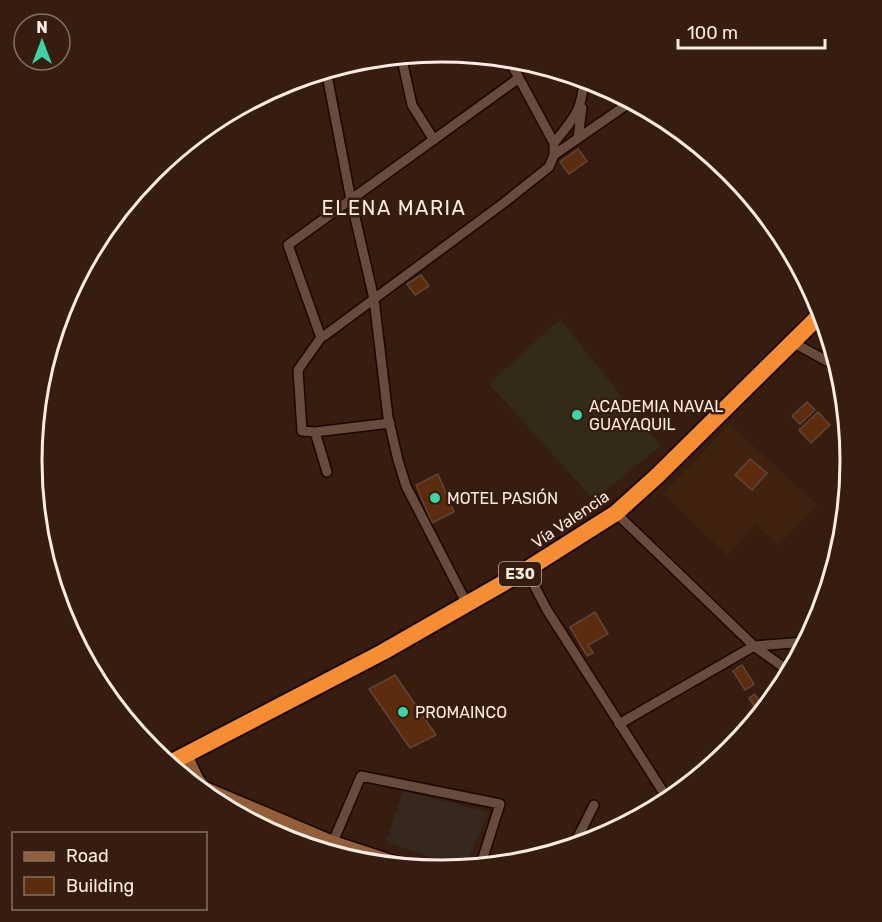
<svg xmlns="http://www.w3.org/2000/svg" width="882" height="922" font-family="Rubik,sans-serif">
<rect width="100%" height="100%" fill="#361d0f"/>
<path fill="#402210" d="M730 424 817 505 779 545 756 525 727 555 663 494Z"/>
<path fill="#332a1a" d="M560 319 661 446 594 500 489 384Z"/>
<path fill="#36281c" d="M403 791 489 812 464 868 386 842Z"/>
<path fill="#5b2c0e" stroke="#624637" stroke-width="1.5" d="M578 149 587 161 569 174 560 162Z
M421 275 429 286 415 295 407 284Z
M807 402 815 410 800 424 792 416Z
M818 412 830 425 811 443 799 430Z
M750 459 767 473 752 490 735 475Z
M438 474 454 512 432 523 416 485Z
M841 518 845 520 841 547 830 541Z
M595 612 608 634 588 645 593 653 587 656 570 627Z
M742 665 754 684 745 690 733 671Z
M395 675 436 735 410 748 369 689Z
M755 694 760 703 754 706 749 698Z
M752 721 753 723 744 734 740 728Z"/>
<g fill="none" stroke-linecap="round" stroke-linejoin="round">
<g stroke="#1c0600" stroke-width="12">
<path id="street" d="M401 55 412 105 434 140
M508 58 554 143C574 118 582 111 584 79
M326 70 351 200 374 299 388 417 398 460 406 486 467 604
M519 78 288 245 320 335 324 336 505 202 549 167 554 155V143
M578 138 582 108
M554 155 632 101
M322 336 298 370 302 431 315 432 327 472
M792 342 838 367
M315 432 390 423
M616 513 754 646 619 724
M526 570 547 610 669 801
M754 646 806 642
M754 646 790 672
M573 847 594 805
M327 852 333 842 361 776 500 804 480 867"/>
</g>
<g stroke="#1c0600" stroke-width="15">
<path id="secondary" d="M186 755 197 778 203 787 333 842 410 867"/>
</g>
<g stroke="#1c0600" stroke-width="20">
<path id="highway" d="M168 764 383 652 526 570 616 513 657 476 822 313"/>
</g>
<use href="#street" stroke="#674b3c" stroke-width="9"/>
<use href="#secondary" stroke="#925f3a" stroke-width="12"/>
<use href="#highway" stroke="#f58d35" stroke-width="16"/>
</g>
<g fill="#3ed4a3" stroke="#361d0f" stroke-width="2">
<circle cx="577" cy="415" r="6"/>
<circle cx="435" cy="498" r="6"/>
<circle cx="403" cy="712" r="6"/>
</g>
<g text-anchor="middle" stroke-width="5" stroke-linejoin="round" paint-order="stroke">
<rect fill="#361d0f" stroke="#c1ada3" stroke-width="1.5" x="499" y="562" width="42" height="24" rx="4.5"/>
<g font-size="15" font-weight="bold" fill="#fcebe2">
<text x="520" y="579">E30</text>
</g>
<g font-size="16" fill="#fcebe2" stroke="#361d0f" text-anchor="start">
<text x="589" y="412">ACADEMIA NAVAL<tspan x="589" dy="18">GUAYAQUIL</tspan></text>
<text x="447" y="504">MOTEL PASIÓN</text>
<text x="415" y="718">PROMAINCO</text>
</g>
<g font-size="16" fill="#fcebe2" stroke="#361d0f">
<text transform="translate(570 519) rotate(-34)" y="6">Vía Valencia</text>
</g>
<g font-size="20" letter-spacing="1.5" fill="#fcebe2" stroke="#361d0f">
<text x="394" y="215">ELENA MARIA</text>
</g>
</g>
<path d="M0 0H882V922H0ZM42 461a399 399 0 1 1 798 0a399 399 0 1 1-798 0Z" fill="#361d0f" fill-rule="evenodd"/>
<path fill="none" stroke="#fcebe2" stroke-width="3" d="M42 461a399 399 0 1 1 798 0a399 399 0 1 1-798 0Z"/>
<rect x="12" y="832" width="195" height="78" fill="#361d0f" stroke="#856f63" stroke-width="1.5"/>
<rect x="24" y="852" width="30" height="9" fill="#925f3a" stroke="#856f63" stroke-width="1.5"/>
<text x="66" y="862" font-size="18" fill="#fcebe2">Road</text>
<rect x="24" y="877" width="30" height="18" fill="#5b2c0e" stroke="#856f63" stroke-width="1.5"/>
<text x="66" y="892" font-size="18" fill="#fcebe2">Building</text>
<g transform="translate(42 42)"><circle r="28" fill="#361d0f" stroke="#856f63" stroke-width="1.5"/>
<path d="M0-4.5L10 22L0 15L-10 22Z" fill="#3ed4a3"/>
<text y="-9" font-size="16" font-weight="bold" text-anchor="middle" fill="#fcebe2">N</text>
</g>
<path d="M678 39v9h147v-9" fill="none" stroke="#fcebe2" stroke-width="3"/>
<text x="687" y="39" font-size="18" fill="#fcebe2" stroke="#361d0f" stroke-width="4.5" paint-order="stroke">100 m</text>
</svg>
